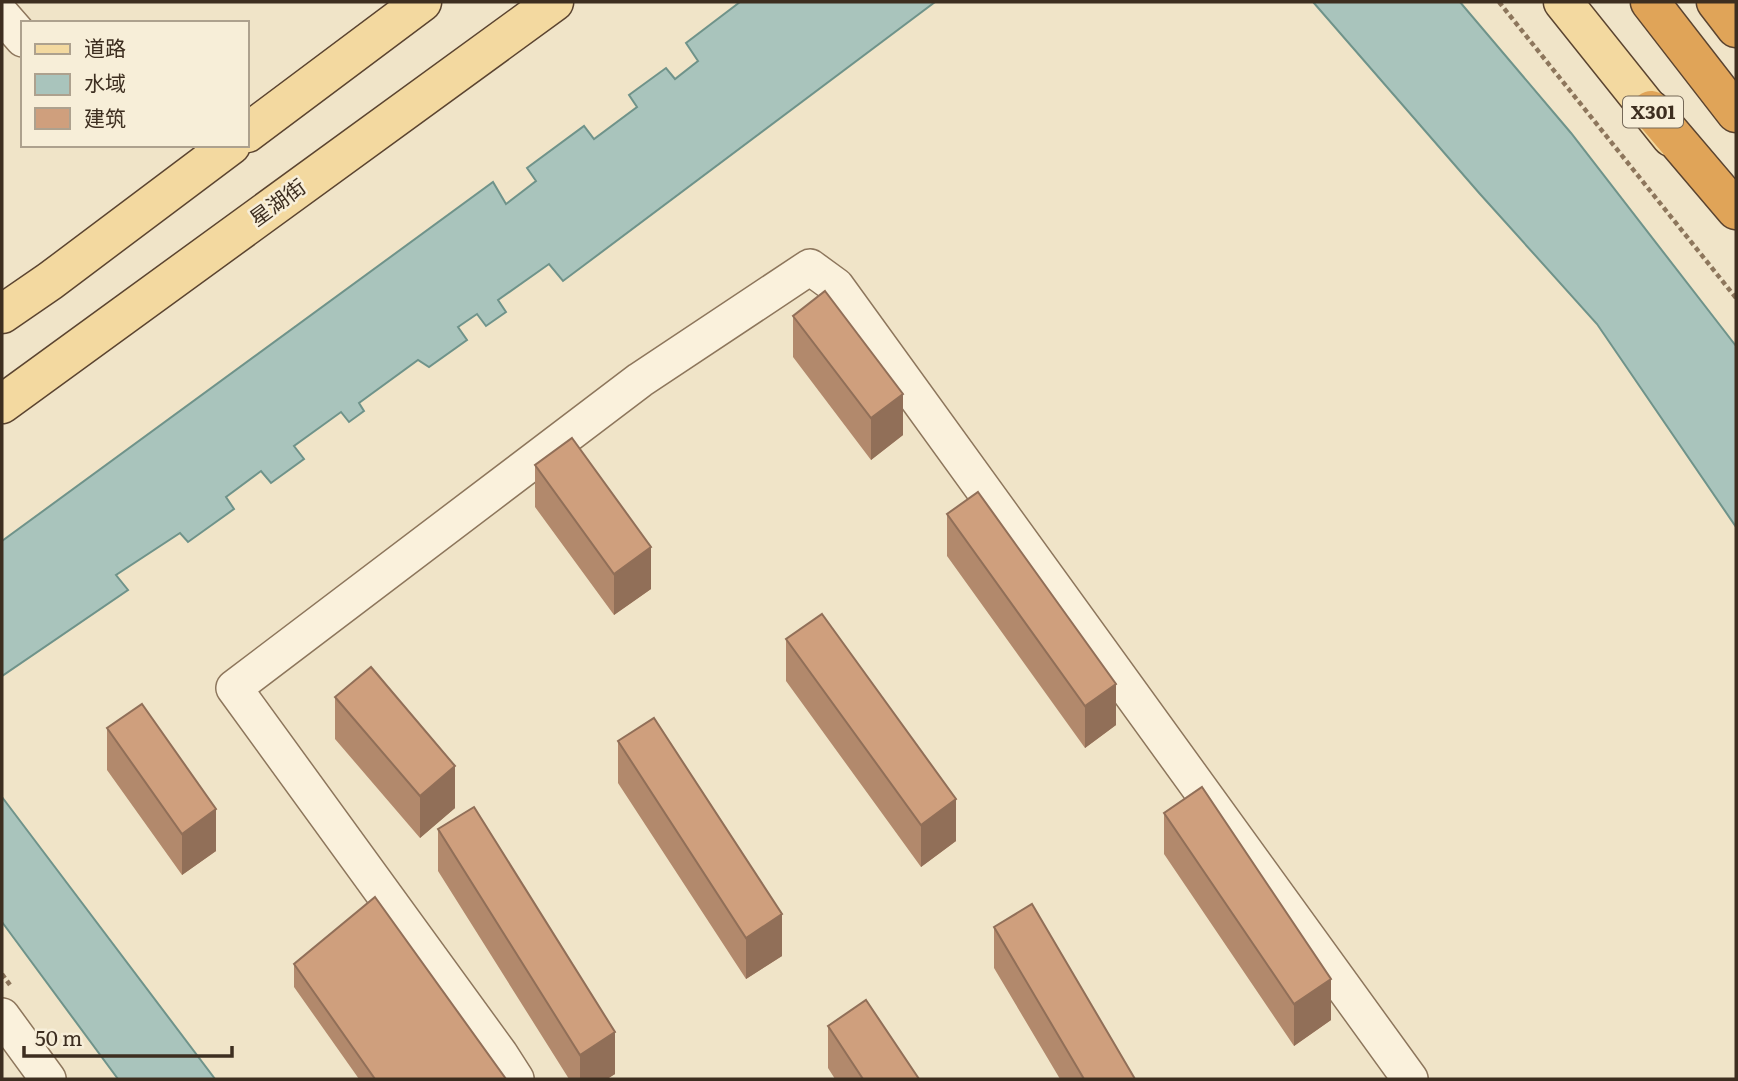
<svg xmlns="http://www.w3.org/2000/svg" width="1738" height="1081" font-family="Literata,'Noto Sans SC',serif">
<rect width="100%" height="100%" fill="#f0e4c8"/>
<path fill="#a9c4bc" stroke="#6f938a" stroke-width="2" d="M740 2H935L563 281 549 264 498 300 506 312 486 326 477 314 458 327 467 340 429 367 418 360 359 403 364 411 349 422 341 412 294 446 304 459 271 483 261 471 226 497 234 509 188 542 180 533 116 575 128 590 2 676V541L493 182 506 204 536 181 527 168 584 126 594 139 637 107 629 95 666 68 675 79 698 61 686 43Z
M1313 2H1460L1571 133 1736 346V527L1597 324 1480 194Z
M2 797 215 1079H118L2 922Z"/>
<g fill="none" stroke-linecap="round" stroke-linejoin="round">
<g stroke="#8d765c" stroke-width="38">
<path id="minor" d="M2 15 23 39
M2 1016 48 1079
M516 1079 500 1054 234 688 640 380 810 267 836 286 1410 1079"/>
</g>
<g stroke="#5b4430" stroke-width="41">
<path id="major" d="M1563 2 1671 137
M247 133 422 2
M2 314 50 281 231 145
M2 404 554 2"/>
</g>
<g stroke="#5b4430" stroke-width="41">
<path id="highway" d="M1650 2 1736 113
M1716 2 1736 28
M1651 110 1736 210"/>
</g>
<path stroke="#8d765c" stroke-width="4.5" stroke-dasharray="5 3.5" stroke-linecap="butt" d="M1499 2 1736 298
M2 974 10 985"/>
<use href="#minor" stroke="#faf1dc" stroke-width="35"/>
<use href="#major" stroke="#f3d9a0" stroke-width="38"/>
<use href="#highway" stroke="#e0a458" stroke-width="38"/>
</g>
<path fill="#b2896c" d="M793 316 903 435 871 460 793 357Z
M535 465 651 589 614 615 535 507Z
M947 514 1116 725 1085 748 947 556Z
M786 639 956 841 921 867 786 681Z
M335 697 455 808 420 838 335 739Z
M107 728 216 851 182 875 107 770Z
M618 741 782 956 746 979 618 783Z
M1164 813 1331 1020 1294 1046 1164 854Z
M438 829 615 1074 607 1079H569L438 871Z
M994 927 1135 1079H1060L994 968Z
M294 964 506 1079H359L294 987Z
M828 1026 919 1079H835L828 1068Z"/>
<path fill="#916f58" d="M903 394V435L871 460V418Z
M651 547V589L614 615V574Z
M1116 684V725L1085 748V706Z
M455 766V808L420 838V796Z
M956 799V841L921 867V825Z
M216 809V851L182 875V834Z
M782 914V956L746 979V938Z
M1331 979V1020L1294 1046V1004Z
M615 1032V1074L607 1079H580V1055Z"/>
<path fill="#cf9f7d" stroke="#916f58" stroke-width="2" d="M825 291 903 394 871 418 793 316Z
M572 438 651 547 614 574 535 465Z
M978 492 1116 684 1085 706 947 514Z
M822 614 956 799 921 825 786 639Z
M371 667 455 766 420 796 335 697Z
M142 704 216 809 182 834 107 728Z
M654 718 782 914 746 938 618 741Z
M1202 787 1331 979 1294 1004 1164 813Z
M474 807 615 1032 580 1055 438 829Z
M375 897 506 1079H375L294 964Z
M1032 904 1135 1079H1084L994 927Z
M866 1000 919 1079H863L828 1026Z"/>
<g text-anchor="middle" stroke-width="5" stroke-linejoin="round" paint-order="stroke">
<rect fill="#f7eed8" stroke="#756857" stroke-width="2" x="1623" y="96.5" width="60" height="31" rx="5"/>
<g font-size="19" font-weight="bold" fill="#3d2e20">
<text x="1653" y="119">X301</text>
</g>
<g font-size="21" fill="#3d2e20" stroke="#f7eed8">
<text transform="translate(278 203) rotate(-36)" y="7">星湖街</text>
</g>
</g>
<rect width="1738" height="1081" fill="none" stroke="#3d2e20" stroke-width="7"/>
<rect x="21" y="21" width="228" height="126" fill="#f7eed8" stroke="#ada18e" stroke-width="2"/>
<rect x="35" y="44" width="35" height="10" fill="#f3d9a0" stroke="#ada18e" stroke-width="2"/>
<text x="84" y="56" font-size="21" fill="#3d2e20">道路</text>
<rect x="35" y="74" width="35" height="21" fill="#a9c4bc" stroke="#ada18e" stroke-width="2"/>
<text x="84" y="91" font-size="21" fill="#3d2e20">水域</text>
<rect x="35" y="108" width="35" height="21" fill="#cf9f7d" stroke="#ada18e" stroke-width="2"/>
<text x="84" y="126" font-size="21" fill="#3d2e20">建筑</text>
<path d="M24 1046v10h208v-10" fill="none" stroke="#3d2e20" stroke-width="3.5"/>
<text x="35" y="1046" font-size="21" fill="#3d2e20" stroke="#f7eed8" stroke-width="5" paint-order="stroke">50 m</text>
</svg>
